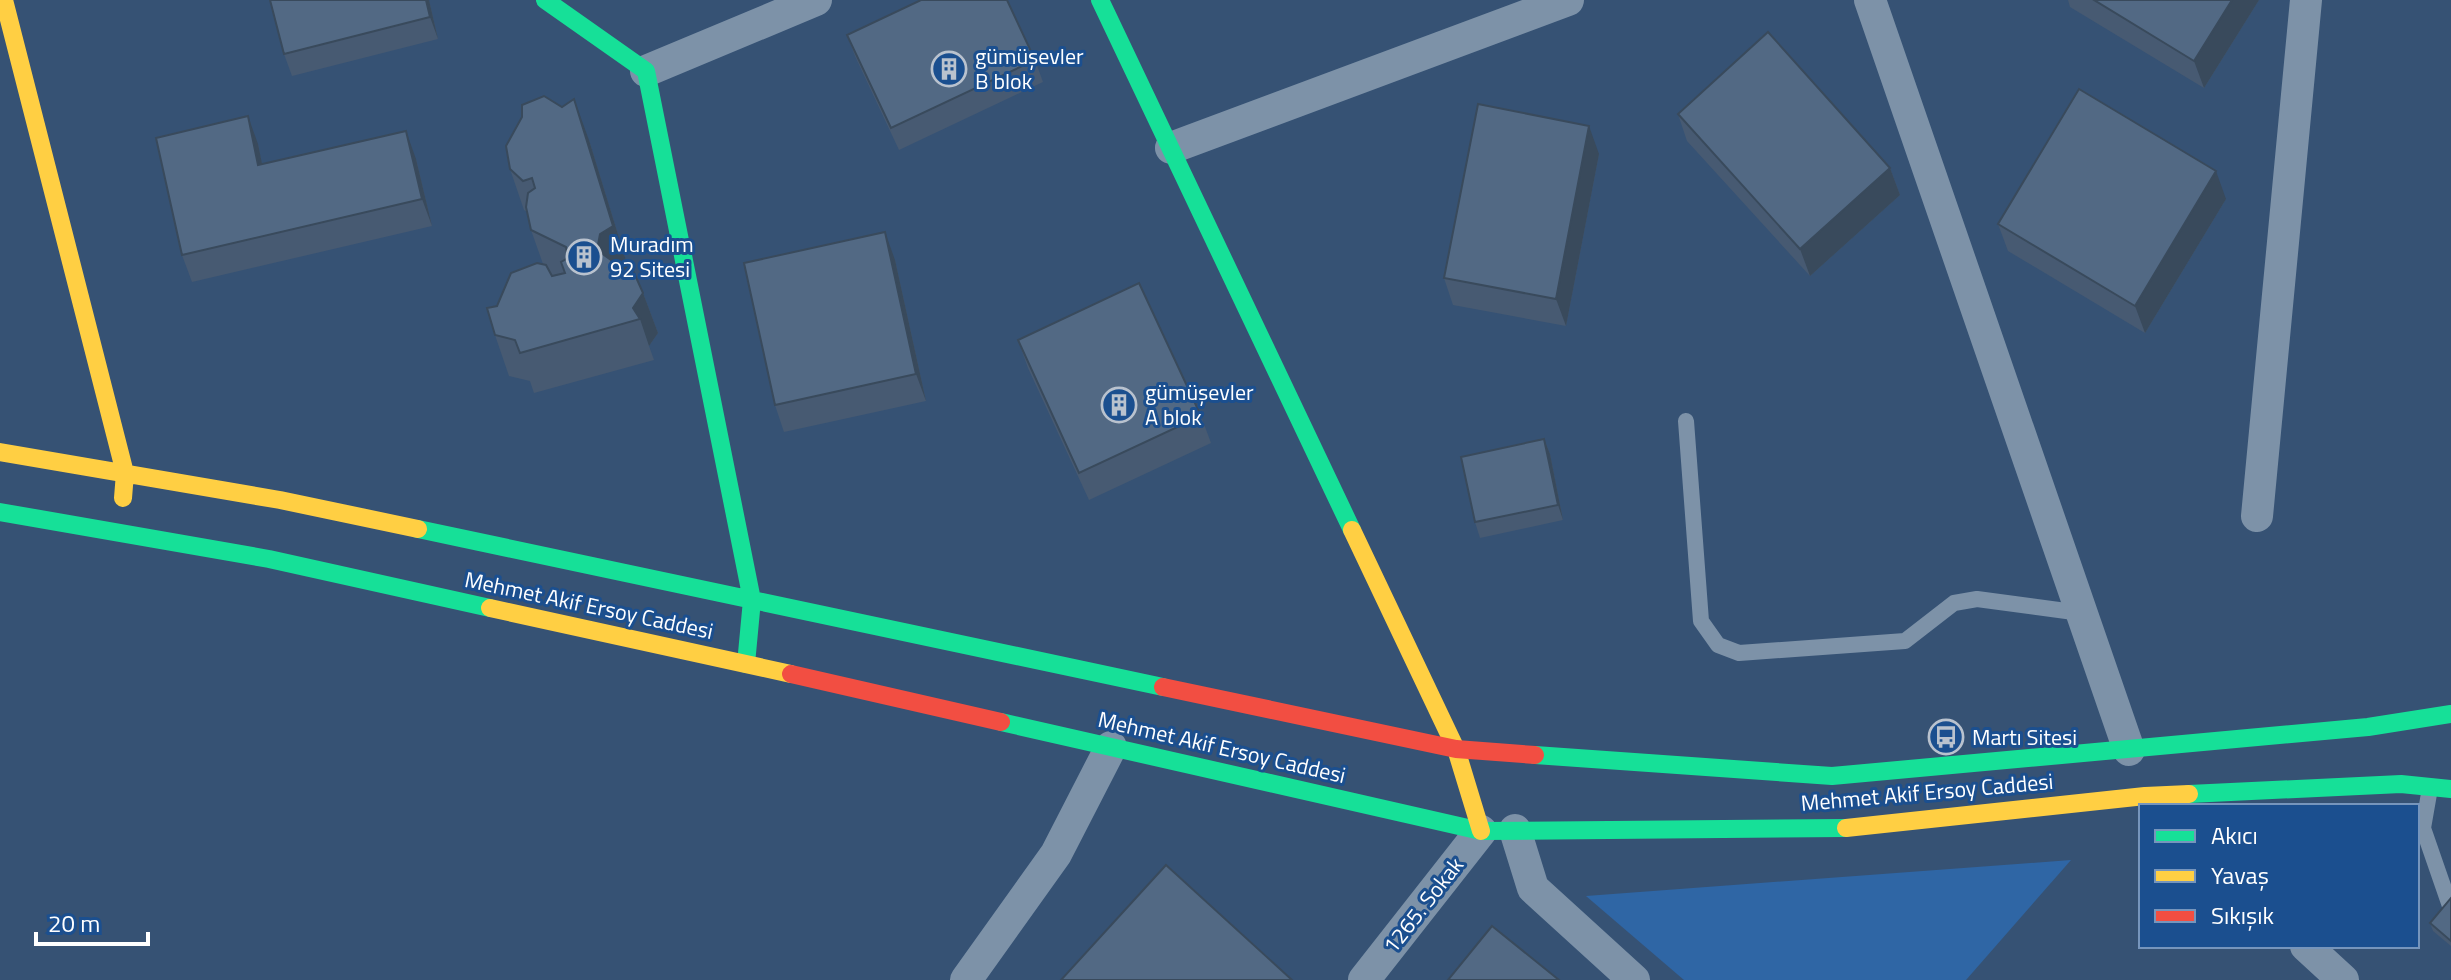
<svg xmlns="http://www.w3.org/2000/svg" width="2451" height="980" font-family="'Titillium Web',sans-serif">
<rect width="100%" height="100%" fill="#365274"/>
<path fill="#2f66a5" d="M2071 860 1966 980H1684L1586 896Z"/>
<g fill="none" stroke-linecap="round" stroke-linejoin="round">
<path stroke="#7d92a8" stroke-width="16" d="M1686 421 1701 621 1718 645 1739 653 1905 641 1954 603 1977 599 2081 613
M2430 788 2423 828 2451 909"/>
<path stroke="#7d92a8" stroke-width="32" d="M1870 0 2129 750
M646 71 816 0
M1171 148 1568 0
M2257 516 2306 0
M1515 830 1533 888 1634 980
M2306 946 2343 980
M966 980 1056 854 1111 747
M1364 980 1481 831"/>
<path stroke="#16e098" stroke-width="18" d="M545 0 646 71 752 600 746 664
M1100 0 1352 530
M0 512 269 559 490 608
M418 529 1163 687
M1001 722 1481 831 1846 828
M1535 755 1832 776 2368 727 2451 714
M2189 794 2401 784 2451 789"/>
<path stroke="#ffcf43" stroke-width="18" d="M4 0 125 473 123 498
M0 452 280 500 418 529
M1352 530 1456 749 1481 831
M490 608 791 674
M1846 828 2145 796 2189 794"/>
<path stroke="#f24e42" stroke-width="18" d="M791 674 1001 722
M1163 687 1456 749 1535 755"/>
</g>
<path fill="#475a72" d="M429 0 438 39 292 76 284 54Z
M2068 0H2259L2204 88 2070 7Z
M847 35 1035 60 1043 82 899 150 855 56Z
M1678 114 1890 168 1900 195 1810 276 1687 141Z
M589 140 628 267 624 269 643 293 658 333 649 346 654 360 534 393 530 381 509 376 495 335 497 306 543 264 531 230 527 212 524 210 510 169Z
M258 144 262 165 416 159 432 226 192 282 182 255Z
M1599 154 1566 326 1453 305 1444 278Z
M2226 199 2145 333 2008 251 1998 224Z
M895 260 926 401 784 432 775 405Z
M1018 340 1201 416 1211 443 1089 500 1028 368Z
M1544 439 1550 454 1563 520 1480 538 1475 522Z
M2451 898V946L2433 931 2430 923Z"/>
<path fill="#394a5c" d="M426 0H429L438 39 430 17Z
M2232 0H2259L2204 88 2194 61Z
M574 99 589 140 628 267 615 275 597 250Z
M248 116 258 144 268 193 258 165Z
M1589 126 1599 154 1566 326 1556 299Z
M406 131 416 159 432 226 422 199Z
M1890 168 1900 195 1810 276 1800 249Z
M2216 171 2226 199 2145 333 2135 306Z
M885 232 895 260 926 401 916 374Z
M643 293 658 333 649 346 640 319 633 308Z
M1544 439 1550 454 1563 520 1558 505Z"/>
<path fill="#526984" stroke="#394a5c" stroke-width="2" d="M270 0H426L430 17 284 54Z
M921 0H1007L1035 60 891 128 847 35Z
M2094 0H2232L2194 61Z
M1768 32 1890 168 1800 249 1678 114Z
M2079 89 2216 171 2135 306 1998 224Z
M544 96 562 107 574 99 613 226 600 234 597 250 625 270 631 266 643 293 633 308 640 319 520 353 515 340 495 335 487 308 497 306 511 273 537 263 546 265 552 276 565 273 561 262 568 258 566 247 531 230 526 207 528 193 535 188 532 178 523 181 510 169 506 146 522 117V105Z
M1478 104 1589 126 1556 299 1444 278Z
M248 116 258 165 406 131 422 199 182 255 156 138Z
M885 232 916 374 775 405 744 263Z
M1139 283 1201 416 1079 473 1018 340Z
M1544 439 1558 505 1475 522 1461 457Z
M1166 865 1292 980H1061Z
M2451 898V941L2430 923Z
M1492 926 1559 980H1448Z"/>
<defs>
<g id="building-ring" transform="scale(1.8)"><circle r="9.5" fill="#1b4f8f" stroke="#b9c2ce" stroke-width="1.5"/><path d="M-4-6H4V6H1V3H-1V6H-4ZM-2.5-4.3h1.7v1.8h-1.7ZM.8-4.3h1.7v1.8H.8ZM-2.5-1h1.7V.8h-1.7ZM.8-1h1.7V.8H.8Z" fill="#b9c2ce"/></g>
<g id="bus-ring" transform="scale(1.8)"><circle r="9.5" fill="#1b4f8f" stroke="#b9c2ce" stroke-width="1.5"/><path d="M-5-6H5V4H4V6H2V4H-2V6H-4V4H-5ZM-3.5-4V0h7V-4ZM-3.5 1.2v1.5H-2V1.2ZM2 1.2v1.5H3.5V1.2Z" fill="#b9c2ce"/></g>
</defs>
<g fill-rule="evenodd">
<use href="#building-ring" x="949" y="69"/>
<use href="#building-ring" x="584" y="257"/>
<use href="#building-ring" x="1119" y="405"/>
<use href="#bus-ring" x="1946" y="737"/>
</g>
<g text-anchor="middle" stroke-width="6" stroke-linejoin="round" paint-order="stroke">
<g font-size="22" fill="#fff" stroke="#1b4f8f" text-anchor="start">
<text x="975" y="64">gümüşevler<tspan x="975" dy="25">B blok</tspan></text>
<text x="610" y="252">Muradım<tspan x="610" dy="25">92 Sitesi</tspan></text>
<text x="1145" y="400">gümüşevler<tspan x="1145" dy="25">A blok</tspan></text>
<text x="1972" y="745">Martı Sitesi</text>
</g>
<g font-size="22" fill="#fff" stroke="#1b4f8f">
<text transform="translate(589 605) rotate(12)" y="8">Mehmet Akif Ersoy Caddesi</text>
<text transform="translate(1222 747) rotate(13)" y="8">Mehmet Akif Ersoy Caddesi</text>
<text transform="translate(1927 792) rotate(-5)" y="8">Mehmet Akif Ersoy Caddesi</text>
<text transform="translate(1423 905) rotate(-52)" y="8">1265. Sokak</text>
</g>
</g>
<rect x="2139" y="804" width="280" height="144" fill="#1b4f8f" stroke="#7695bc" stroke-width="2"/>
<rect x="2155" y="830" width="40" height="12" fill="#16e098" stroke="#7695bc" stroke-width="2"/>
<text x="2211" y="844" font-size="24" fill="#ffffff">Akıcı</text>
<rect x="2155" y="870" width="40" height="12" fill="#ffcf43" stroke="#7695bc" stroke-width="2"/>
<text x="2211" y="884" font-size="24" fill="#ffffff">Yavaş</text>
<rect x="2155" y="910" width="40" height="12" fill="#f24e42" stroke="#7695bc" stroke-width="2"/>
<text x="2211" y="924" font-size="24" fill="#ffffff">Sıkışık</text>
<path d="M36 932v12h112v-12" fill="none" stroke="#ffffff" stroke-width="4"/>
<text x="48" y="932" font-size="24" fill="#ffffff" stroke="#1b4f8f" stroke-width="6" paint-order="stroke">20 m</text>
</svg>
